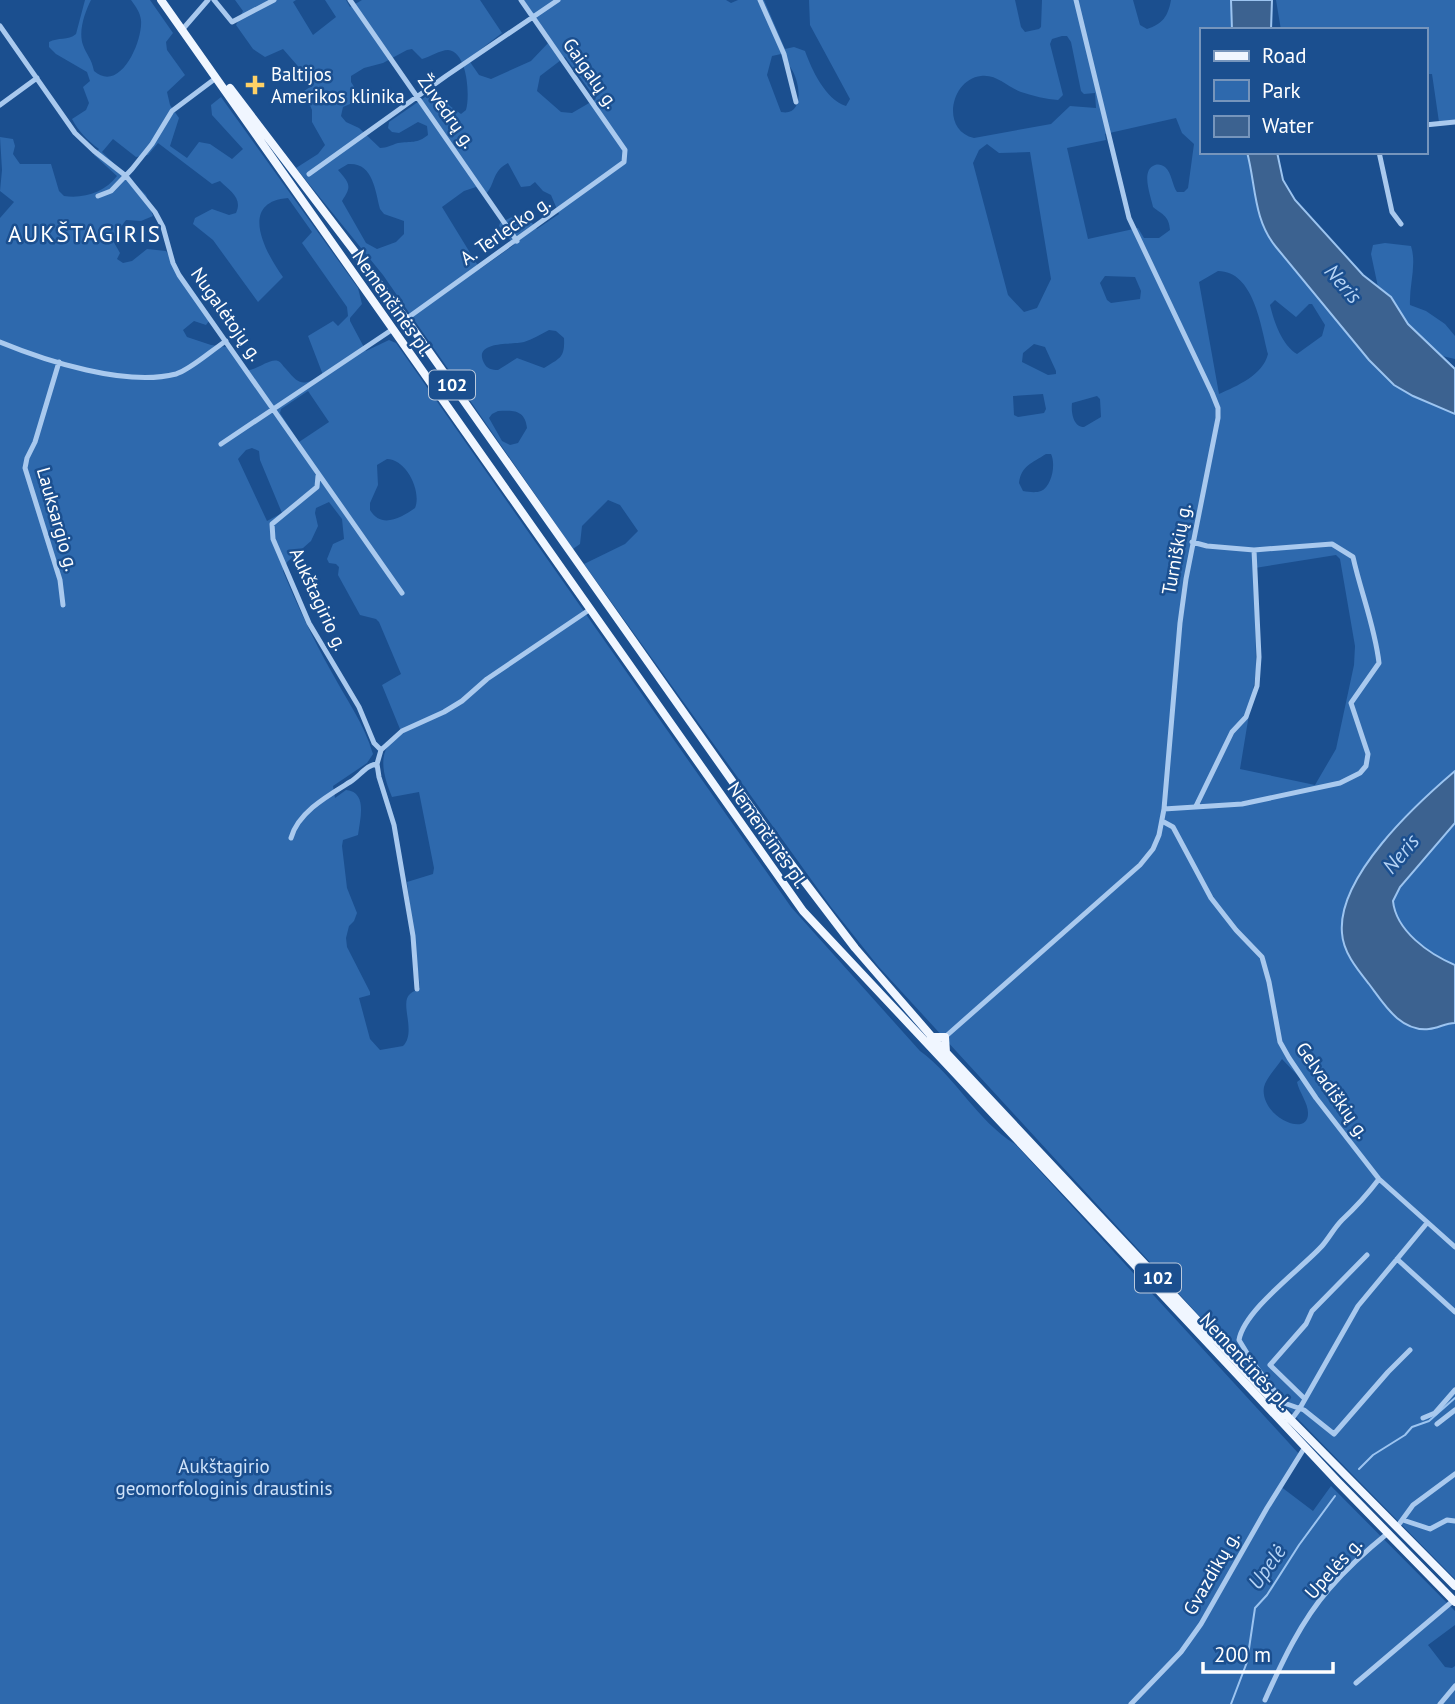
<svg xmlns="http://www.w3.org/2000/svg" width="1455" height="1704" font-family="'PT Sans',sans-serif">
<rect width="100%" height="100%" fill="#1b4f8f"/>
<path fill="#2e69ad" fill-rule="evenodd" d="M85 0H91C85 12 78 31 83 45 87 56 91 57 94 71 120 94 143 41 141 20 140 12 136 7 131 0H150L173 33 166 42 167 50 185 75 167 92 170 105 179 118 170 146 187 158 199 142 210 144 232 159 243 149 212 115 211 105 221 97 358 288 362 304 350 318V321L366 351 389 340 396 343 791 907 920 1051C956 1077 977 1121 1015 1144L1299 1454 1280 1486 1313 1511 1331 1486 1455 1611V1625L1428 1645 1445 1667 1452 1668 1455 1666V1704H0V218L14 202 0 191 2 170 0 137 13 139 15 146 13 154 20 164H51L59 191 64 196C84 199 105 192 117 176L94 155 99 149C87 140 79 132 72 119L86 110 89 103 83 87 90 81 87 72 56 54 49 47V42C58 37 68 41 76 34ZM113 139 136 157 148 155 158 143 212 184 220 181C230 191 243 198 236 213L229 215 212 209 195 218 193 224 213 240 258 302 283 277C265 252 238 202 288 198L312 232 302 243 347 307 348 316 338 326 333 321 308 336 323 375C303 385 301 387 286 369 283 366 281 362 278 361 269 358 257 371 246 370L227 347 211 345 187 337 183 330 194 321 206 325 209 321 166 251 147 249 132 261 123 263 117 259 120 253 112 239 126 220 141 221 153 216 146 195 102 152ZM308 391 329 422 299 442 280 413 281 409ZM252 448 259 451 260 460 282 513 267 521 238 459 246 450ZM387 459C406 459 422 491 415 508 401 518 381 529 370 510V503L378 485 377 465ZM329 502 342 519 344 539 333 544 327 559 329 563 336 564 339 567 338 575 360 615 376 619 379 622 401 674 382 685 402 734C398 738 391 742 388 746 378 760 386 783 392 797L419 792 434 868 433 874 407 882 420 988C417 990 413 991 410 994 399 1003 417 1032 403 1046L380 1050 370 1039 359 998 370 995V992L347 947 346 938 349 926 354 921 357 913 347 888 342 846 343 840 358 835C360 819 368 792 346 790L335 798 333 786 367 763 373 754C364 723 346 699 331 671 313 639 297 605 283 571L287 562 311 541 318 526 315 513 316 508Z
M235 0H296L293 2 313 35 336 17 325 0H346L350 7 362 0H480L502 33 468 59 479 75 491 79 531 61 550 41 523 0H726L731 3 738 0H764L785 49 794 47 805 51C812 70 825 99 846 106L850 99 810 25 809 0H1015L1021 27 1025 32 1039 29 1041 27 1042 0H1133L1140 25 1147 29C1163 24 1168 16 1171 0H1231L1232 30H1201V152H1247C1255 185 1254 220 1276 247L1369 360 1394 385 1413 396 1455 414V771C1439 785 1424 801 1409 816 1364 860 1314 914 1362 976 1372 988 1381 1002 1392 1013 1398 1019 1428 1024 1438 1027L1445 1024 1455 1023V1579L1238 1358 878 966 831 907 584 564 625 544 638 531 620 505 608 500 582 526 580 544 573 549 383 275 296 168 318 154 325 145 312 122V110L304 91 310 87V80L283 49 265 57 253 49 236 25 243 11ZM1062 36H1067L1071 42 1081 91 1084 94 1095 93 1096 108 1070 106 1051 124 974 138C940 130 951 79 981 76 997 74 1007 87 1021 92 1033 96 1046 99 1058 100L1063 95 1050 44 1052 39ZM412 49 422 59C430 57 440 50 448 50 468 52 470 97 466 110L461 114 450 106 439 94 428 95 389 122 388 128 392 132 399 133 418 122 427 126 428 135C417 144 411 141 398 143 391 145 387 148 380 148L359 128 346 122 341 116 343 107 357 101 360 96 351 82V76L364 68 383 63 407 50ZM781 54 783 61C799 67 809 118 781 112L767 75 772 56ZM565 57 596 99 572 113 561 112 537 91 540 76ZM1176 118 1182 133 1194 144 1188 188 1184 192H1177C1172 185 1172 173 1165 167 1162 165 1159 164 1155 165 1140 170 1151 196 1153 207 1163 215 1169 216 1170 230L1159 238H1144L1138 228 1088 239 1067 148 1106 140 1105 134ZM987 144 999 153 1030 152 1051 279 1037 308 1024 312 1008 295 973 163 979 150ZM508 163 521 187 530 186 535 182 543 191 551 195 559 214 537 229C524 212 518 213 500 223L499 226 514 245 480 269 442 207 464 191 476 187 485 195C496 184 491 172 508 163ZM348 164C373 162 375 190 380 209L384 214 404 221V234L396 242 377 249 366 243 342 201C352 186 350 184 338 170ZM1218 271C1254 271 1261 327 1268 354 1263 375 1237 386 1219 394L1199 282ZM1105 276 1135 277 1141 291 1140 299 1111 303 1107 300 1100 283ZM1275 300 1296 317 1309 304H1312L1325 325 1322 336 1297 354C1282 345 1274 322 1270 305ZM549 330 556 331 564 338C565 358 560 358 544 368L517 358 498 370C492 370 487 369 484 363 472 340 514 345 524 342 533 339 541 334 549 330ZM1034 344 1045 347 1056 371V374L1048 375 1022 362 1023 353ZM1043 394 1046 409 1044 413 1018 417 1014 415 1013 396ZM1097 396 1100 399 1101 417 1084 427C1073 427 1071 412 1072 403ZM498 411C514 410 525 410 527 428L518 443 510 445 502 441 489 418 492 414ZM1046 454H1051C1056 464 1052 486 1041 491 1036 493 1029 492 1023 491L1019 483C1021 466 1032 463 1046 454ZM1336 555 1340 559 1355 646 1354 665 1336 749 1315 785 1240 769 1256 672 1255 568ZM1282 1059 1301 1079 1297 1082C1299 1092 1308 1103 1308 1113 1309 1139 1259 1116 1264 1087 1266 1078 1277 1067 1282 1059Z
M1276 0H1455V123L1439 122 1432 74H1425V30H1281Z
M1385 243 1411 246C1417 265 1409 285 1410 305L1426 311 1445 324 1455 336V359L1438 355 1403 319 1391 297 1378 287 1371 254 1373 245Z
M1455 823V965C1429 953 1396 932 1393 901L1400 887Z"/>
<path fill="#3c6290" stroke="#9cc4f0" stroke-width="2" d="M1231 0H1272L1271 30H1232Z
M1247 152H1277L1283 180 1295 200 1363 275 1391 297 1408 324 1455 369V414L1413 396 1394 385 1369 360 1276 247C1253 219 1256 185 1247 152Z
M1455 771V823L1400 887 1393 901C1396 931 1429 954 1455 965V1023C1445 1023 1439 1028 1429 1029 1400 1032 1384 1004 1369 984 1357 969 1343 952 1342 933 1337 877 1415 805 1455 771Z"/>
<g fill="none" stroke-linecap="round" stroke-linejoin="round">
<path stroke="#9cc4f0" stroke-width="2" d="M1359 1469 1373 1455 1405 1435 1412 1427 1429 1421 1455 1398
M1231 1704 1247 1662 1255 1608 1267 1595 1299 1545 1335 1496"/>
<path stroke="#a9c9ee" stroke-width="5" d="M214 0 232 22 274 0
M350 0 517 241
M760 0 784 54 796 102
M0 26 75 133 94 151 126 176 155 212 163 227 173 263 179 275 402 593
M182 30 208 0
M0 105 37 78
M1425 125 1455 122
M1379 152 1392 212 1401 224
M309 174 446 76 558 0
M98 196 111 191 132 169 152 144 172 111 216 78
M406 319 624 162 625 150 521 0
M0 342C46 361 126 387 176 374 190 370 212 350 226 341
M59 362 35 442 27 458 25 468 60 580 63 605
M221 444 393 329
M318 476 317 487 272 524 273 539 309 623 359 707 374 743 381 750
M1196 806 1232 732 1246 717 1257 686 1259 657 1254 550
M1164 809 1242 804 1340 783 1360 773 1366 766 1368 754 1351 703 1379 663C1375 627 1361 593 1353 557L1332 544 1254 550 1207 546 1192 542
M1162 821 1173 827 1211 898 1236 930 1262 957 1269 982 1280 1042 1289 1058 1316 1098 1379 1179 1455 1247
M291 838C298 812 329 795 350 782 360 776 366 765 377 764
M417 989 413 936 394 825 379 777 377 764 381 750 402 731 444 712 462 701 487 679 589 610
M945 1037 1140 865 1153 849 1159 835 1164 809 1180 623 1186 579 1218 418V408L1212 393 1129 218 1076 0
M1379 1179C1367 1195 1356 1207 1342 1220 1334 1228 1329 1238 1322 1246 1301 1269 1244 1310 1239 1340L1253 1363 1284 1403 1304 1410 1334 1434 1388 1372 1410 1350
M1397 1259 1455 1312
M1305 1399 1270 1365 1306 1324 1312 1311 1367 1255
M1423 1418 1435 1413 1455 1390
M1291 1420 1300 1408 1358 1306 1427 1223
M1437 1424 1455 1410
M1403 1520 1430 1529 1447 1520 1455 1521
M1397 1527 1413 1505 1455 1474
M1356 1683 1454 1600
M1265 1700C1282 1662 1301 1621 1329 1589 1347 1568 1367 1550 1388 1533
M1131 1704 1181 1652 1201 1624 1267 1508 1305 1447
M1440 1704 1455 1686"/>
<path stroke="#f0f6ff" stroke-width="8" d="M161 0 803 911 1338 1482 1455 1602
M230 88 406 319 785 856 855 948 939 1045 1291 1420 1455 1586
M931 1037H945L946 1053"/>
</g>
<path fill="#ffd166" stroke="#1b4f8f" stroke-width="2.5" d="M251.5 74.5h7v7h7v7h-7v7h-7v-7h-7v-7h7z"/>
<g text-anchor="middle" stroke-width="5" stroke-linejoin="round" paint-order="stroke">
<g fill="#1b4f8f" stroke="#bbcadd" stroke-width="2">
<rect x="429" y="370.5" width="46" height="29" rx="5"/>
<rect x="1135" y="1263.5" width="46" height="29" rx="5"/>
</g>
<g font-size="18" font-weight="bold" fill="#fff">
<text x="452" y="391">102</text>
<text x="1158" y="1284">102</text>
</g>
<g font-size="19" fill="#fff" stroke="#1b4f8f">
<text transform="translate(591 73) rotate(55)" y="7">Gaigalų g.</text>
<text transform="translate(447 111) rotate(55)" y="7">Žuvėdrų g.</text>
<text transform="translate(505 230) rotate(-35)" y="7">A. Terlecko g.</text>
<text transform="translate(393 303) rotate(55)" y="7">Nemenčinės pl.</text>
<text transform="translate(227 314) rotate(55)" y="7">Nugalėtojų g.</text>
<text transform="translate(58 519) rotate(74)" y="7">Lauksargio g.</text>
<text transform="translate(1176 549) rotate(-80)" y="7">Turniškių g.</text>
<text transform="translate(319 599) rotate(65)" y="7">Aukštagirio g.</text>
<text transform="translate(768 835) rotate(55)" y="7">Nemenčinės pl.</text>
<text transform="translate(1333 1090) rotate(55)" y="7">Gelvadiškių g.</text>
<text transform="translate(1246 1361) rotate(47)" y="7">Nemenčinės pl.</text>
<text transform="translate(1333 1568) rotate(-48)" y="7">Upelės g.</text>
<text transform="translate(1211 1573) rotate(-60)" y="7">Gvazdikų g.</text>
</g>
<g font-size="19" fill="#fff" stroke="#1b4f8f" text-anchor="start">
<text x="271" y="81">Baltijos<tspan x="271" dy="22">Amerikos klinika</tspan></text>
</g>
<g font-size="19" fill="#cfe3fa" stroke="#1b4f8f">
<text x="224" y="1473">Aukštagirio<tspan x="224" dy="22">geomorfologinis draustinis</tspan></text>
</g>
<g font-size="21" font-style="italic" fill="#b5d3f5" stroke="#1b4f8f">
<text transform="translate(1343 284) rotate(49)" y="7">Neris</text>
<text transform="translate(1401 854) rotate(-50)" y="7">Neris</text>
<text transform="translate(1267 1567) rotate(-55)" y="7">Upelė</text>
</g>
<g font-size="23" letter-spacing="2" fill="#fff" stroke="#1b4f8f">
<text x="85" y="242">AUKŠTAGIRIS</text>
</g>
</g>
<rect x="1200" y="28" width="228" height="126" fill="#1b4f8f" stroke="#7695bc" stroke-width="2"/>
<rect x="1214" y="51" width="35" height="10" fill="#f0f6ff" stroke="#7695bc" stroke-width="2"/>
<text x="1262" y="63" font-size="21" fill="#ffffff">Road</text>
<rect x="1214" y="80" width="35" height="21" fill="#2e69ad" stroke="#7695bc" stroke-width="2"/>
<text x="1262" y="98" font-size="21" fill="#ffffff">Park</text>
<rect x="1214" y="116" width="35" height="21" fill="#3c6290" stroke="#7695bc" stroke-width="2"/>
<text x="1262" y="133" font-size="21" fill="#ffffff">Water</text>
<path d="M1203 1662v10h130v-10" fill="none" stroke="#ffffff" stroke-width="3.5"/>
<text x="1214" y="1662" font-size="21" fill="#ffffff" stroke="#1b4f8f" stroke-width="5" paint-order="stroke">200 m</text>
</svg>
